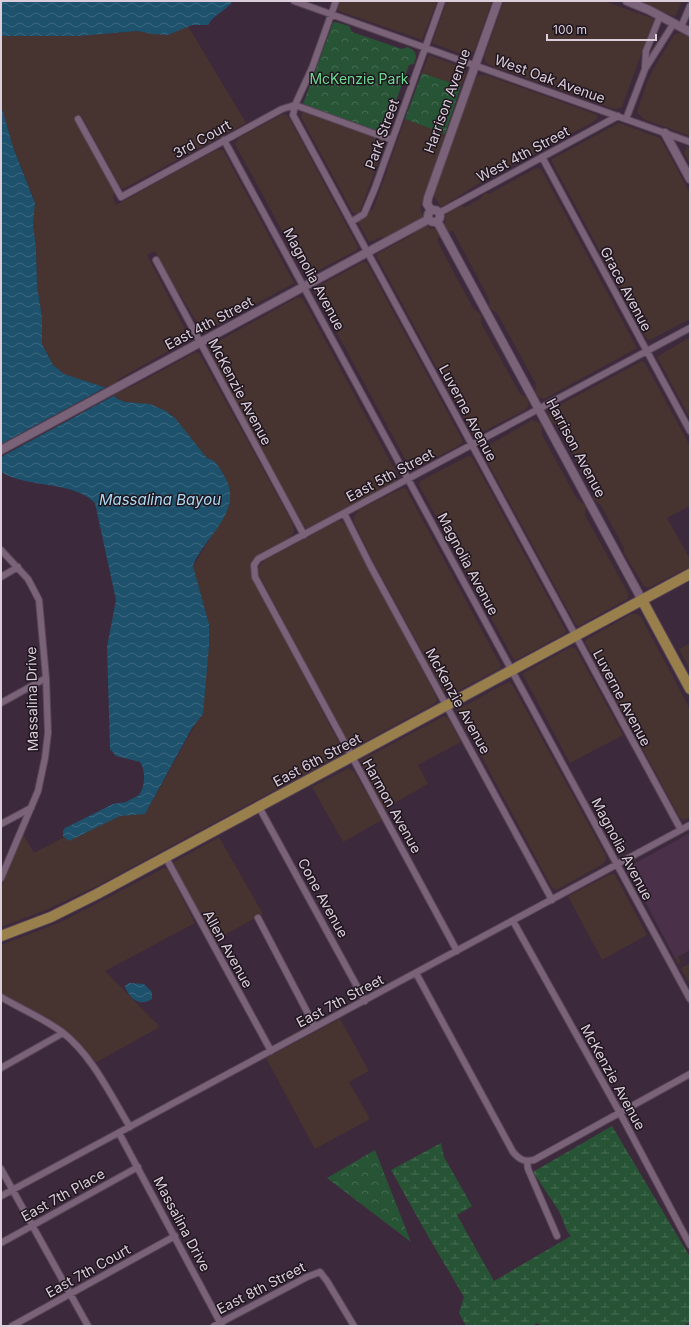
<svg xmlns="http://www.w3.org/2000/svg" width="691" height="1327" font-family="Inter,sans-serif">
<defs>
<pattern id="forest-crowns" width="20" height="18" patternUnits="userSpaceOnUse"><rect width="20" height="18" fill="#285436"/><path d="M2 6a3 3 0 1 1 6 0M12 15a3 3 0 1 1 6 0" fill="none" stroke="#476b52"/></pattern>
<pattern id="wetland-marsh" width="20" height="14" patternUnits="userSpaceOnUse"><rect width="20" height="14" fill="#285436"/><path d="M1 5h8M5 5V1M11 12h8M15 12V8" fill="none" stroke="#476b52"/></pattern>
<pattern id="water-waves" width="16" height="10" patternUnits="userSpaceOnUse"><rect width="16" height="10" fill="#1e516b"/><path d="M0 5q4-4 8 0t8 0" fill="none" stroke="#3e6980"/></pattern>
</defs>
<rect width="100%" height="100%" fill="#3d293c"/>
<path fill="#47332f" d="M340 1H437L422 40 339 11 337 8Z
M447 1H492L475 49 470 56H466L432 43Z
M504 1H604L654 19 622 107 616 109 611 108 487 64 484 57Z
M639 1H682L676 15 673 16Z
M188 26 246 123 123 189 120 186 81 115 75 119 115 192 113 198 116 205 216 150H223L294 283 203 333 180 294 177 293 155 251 147 255 190 339 117 380 118 382 107 388 64 374 53 365 42 344V317L37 286 36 248 33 224 34 199 13 147 1 105V36H79L138 31 152 34H172L177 30Z
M680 33 690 38V136L643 119 637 112 647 82 654 68 674 35Z
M429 55 464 68 466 75 461 86 422 73Z
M479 75H486L595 114 598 117 595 121 488 178 441 207 433 194 476 78Z
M302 112 384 141 385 143 359 214 353 213 301 117Z
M283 114 288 116 358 247 357 250 308 276 306 275 235 144 239 138Z
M405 119 445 134 420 208 423 217 386 238 381 237 369 242 358 222 364 218 369 210H373Z
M619 123 660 138 690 193V319L650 340 647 339 552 162V159Z
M687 147 690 148V165L684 153Z
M536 168 541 169 637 348 544 399 538 397 535 392 536 384 497 313 489 308V299L453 231 447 232 443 224 446 221 445 216 447 213 461 206 465 207 481 198 485 193 489 194Z
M426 225 431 229 436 228 440 235 437 240 454 273 473 308 481 315V323L520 394 526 397 528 401 529 405 525 410 475 436 473 435 377 257V254L414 234 415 231Z
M363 262 367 263 463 441 460 445 413 470 410 468 315 292 317 287Z
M298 297 303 299 398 476 395 482 307 528 303 525 230 391 208 347Z
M690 337V418L657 357Z
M196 352 199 353 292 522 294 531 291 537 255 558 251 564 250 573 340 745 342 754 99 885 46 910 1 927V887L23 834 34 853 125 805 145 814 195 725 209 624 193 567 229 506 228 485 220 468 213 461 206 457 171 414 150 404 125 402 112 395 139 383Z
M642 361 645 363 690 446V506L667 518 690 559V567L648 588 644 586 624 553V548L601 505 593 499V491L558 426 551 422 548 416 552 409Z
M532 420 540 423 542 427V435L577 499 586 506 585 515 629 595 627 599 579 626 576 625 481 450Z
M468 456 472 457 566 631 564 634 516 660 513 658 419 485 420 481Z
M403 488 406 489 501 666 499 669 452 694 444 691 374 563 354 522V517L359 510Z
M338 521H342L347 528 437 698 436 702 434 704 353 748 349 744 257 571 260 565 265 560Z
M631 614H637L641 617 690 709V817L684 820 680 818 585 642 587 639Z
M690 643V670L679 649Z
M571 647 576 649 623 735 570 763 523 675 525 672Z
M508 682 512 684 606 856V860L603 864 556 890 552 888 457 710Z
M444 716 448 718 461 742 418 765 428 784 384 809 360 761Z
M349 768 355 773 382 820 343 842 312 787Z
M219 837 263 914 213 941 174 864V862Z
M164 868 168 870 195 923 105 971 160 1027 93 1064 58 1026 1 993V945L63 921Z
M611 874 615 875 647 935 602 960 568 896Z
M690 950 678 957 681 962 678 964 681 968 690 963V985L675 958Z
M340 1019 369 1071 349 1082 370 1119 315 1149 266 1058Z"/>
<path fill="#4a3049" d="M690 833V950L675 958 628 869 630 866Z"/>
<path fill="url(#forest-crowns)" d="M335 22 349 26 352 32 402 49 408 47 415 52 416 57 414 64 409 65 387 126 384 130 378 131 303 104 333 23Z
M422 73 461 86 445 134 405 119Z
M375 1150 411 1242 327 1178Z"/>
<path fill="url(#wetland-marsh)" d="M612 1126 690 1257V1322L683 1326H542L537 1323 532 1326H466L459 1313 464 1297 428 1236 391 1170 441 1143 444 1157 472 1206 457 1215 494 1281 571 1236 567 1231 559 1211 533 1172Z"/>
<path fill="url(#water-waves)" d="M1 1H233C226 11 214 14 208 25H192L168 35 152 34 138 31 79 36H1Z
M1 105 13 147 35 203 33 224 36 248 37 286 42 317V344L53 365 64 374 107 388 116 398 125 402 150 404 166 411 176 419 206 457C208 459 211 459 214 461 219 466 222 472 226 479 243 513 203 538 193 566L209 624V646L203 714 192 728 145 814 120 816 69 841 63 836V831L65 828 113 804 126 802 139 795C145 787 146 770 140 762L116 756 110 749 107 647 116 600 95 503C71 480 29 489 1 472Z
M129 983 144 984 152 992V999C140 1007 129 999 125 986Z"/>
<path fill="#3d293c" d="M108 386 115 395 1 457V444Z"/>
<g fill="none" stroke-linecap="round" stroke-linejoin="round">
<g stroke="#584657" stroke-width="8">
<path id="minor" d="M294 1 690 142
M336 1 312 68 295 105 293 115 681 830
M681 27 690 6
M645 67 646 51 660 16
M295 105 392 140
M78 119 121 197 282 109 295 105
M626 119 645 69 674 23
M224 140 690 999
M542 157 690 431
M439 213 618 116
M351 222 364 214 375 188 442 1
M156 260 304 535
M344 513 370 565 552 900
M1 550 28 579 39 600 46 678 48 733 45 758 38 791 1 878
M1 577 18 567
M1 703 46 678
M259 807 365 1001
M1 824 31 808
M166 858 271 1051
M258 918 315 1027
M513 921 620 1113 690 1245
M457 951 255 577 254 565 258 559 690 328
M416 973 513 1152C520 1160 524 1162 534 1160L690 1074
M1 997C21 1009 43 1018 62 1032 92 1055 111 1096 130 1127
M1 1068 63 1033
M119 1133 222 1326
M527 1162 528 1169 557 1236
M1 1169 88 1326
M1 1196 690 825
M1 1243 138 1167
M12 1326 175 1236
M214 1326 307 1277 320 1272 327 1281 354 1326"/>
</g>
<g stroke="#584657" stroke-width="10">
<path id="tertiary" d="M627 1 649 10 690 32
M665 133 690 179
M428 216a6 6 0 1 1 12 0a6 6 0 1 1-12 0Z
M431 210 427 204 428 198 498 1
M437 221 642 600
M1 450 429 219"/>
</g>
<g stroke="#584657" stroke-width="12">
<path id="primary" d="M642 600 690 689
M1 936 51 917 97 894 690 574"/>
</g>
<use href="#minor" stroke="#7a6278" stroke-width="6"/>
<use href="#tertiary" stroke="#7a6278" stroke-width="8"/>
<use href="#primary" stroke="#987f4b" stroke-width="10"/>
</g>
<g text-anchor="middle" stroke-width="3" stroke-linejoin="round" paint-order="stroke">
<g font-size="14" fill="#6edb92" stroke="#1e151e">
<text x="359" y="84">McKenzie Park</text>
</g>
<g font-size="14" fill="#dccedb" stroke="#1e151e">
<text transform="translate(550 79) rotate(20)" y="5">West Oak Avenue</text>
<text transform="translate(447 101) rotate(-70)" y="5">Harrison Avenue</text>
<text transform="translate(382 134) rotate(-70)" y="5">Park Street</text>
<text transform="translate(202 139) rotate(-29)" y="5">3rd Court</text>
<text transform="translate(523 154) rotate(-28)" y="5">West 4th Street</text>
<text transform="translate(314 279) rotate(62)" y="5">Magnolia Avenue</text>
<text transform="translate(626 289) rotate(62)" y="5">Grace Avenue</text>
<text transform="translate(209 323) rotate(-28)" y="5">East 4th Street</text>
<text transform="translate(240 392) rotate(62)" y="5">McKenzie Avenue</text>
<text transform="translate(468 413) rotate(62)" y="5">Luverne Avenue</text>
<text transform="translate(576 448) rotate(62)" y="5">Harrison Avenue</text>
<text transform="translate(390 475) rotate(-28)" y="5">East 5th Street</text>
<text transform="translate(468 564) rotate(62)" y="5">Magnolia Avenue</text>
<text transform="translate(622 698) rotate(62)" y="5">Luverne Avenue</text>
<text transform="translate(32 699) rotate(-91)" y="5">Massalina Drive</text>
<text transform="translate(458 701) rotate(61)" y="5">McKenzie Avenue</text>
<text transform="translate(317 760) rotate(-28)" y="5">East 6th Street</text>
<text transform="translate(392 806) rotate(61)" y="5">Harmon Avenue</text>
<text transform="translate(622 849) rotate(62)" y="5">Magnolia Avenue</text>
<text transform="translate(323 898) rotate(61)" y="5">Cone Avenue</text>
<text transform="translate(228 949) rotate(61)" y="5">Allen Avenue</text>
<text transform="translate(340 1001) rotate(-28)" y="5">East 7th Street</text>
<text transform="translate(613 1077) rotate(61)" y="5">McKenzie Avenue</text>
<text transform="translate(63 1195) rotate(-29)" y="5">East 7th Place</text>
<text transform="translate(182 1224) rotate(62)" y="5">Massalina Drive</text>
<text transform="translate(88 1271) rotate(-29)" y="5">East 7th Court</text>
<text transform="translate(261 1288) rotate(-27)" y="5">East 8th Street</text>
</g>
<g font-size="15" font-style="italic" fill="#add9f2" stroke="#1e151e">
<text x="160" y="505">Massalina Bayou</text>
</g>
</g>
<rect width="691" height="1327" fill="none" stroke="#dccedb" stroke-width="4"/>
<path d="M547 34v6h109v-6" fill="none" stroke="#dccedb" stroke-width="2"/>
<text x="553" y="34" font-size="12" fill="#dccedb" stroke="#1e151e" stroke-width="3" paint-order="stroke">100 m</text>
</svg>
